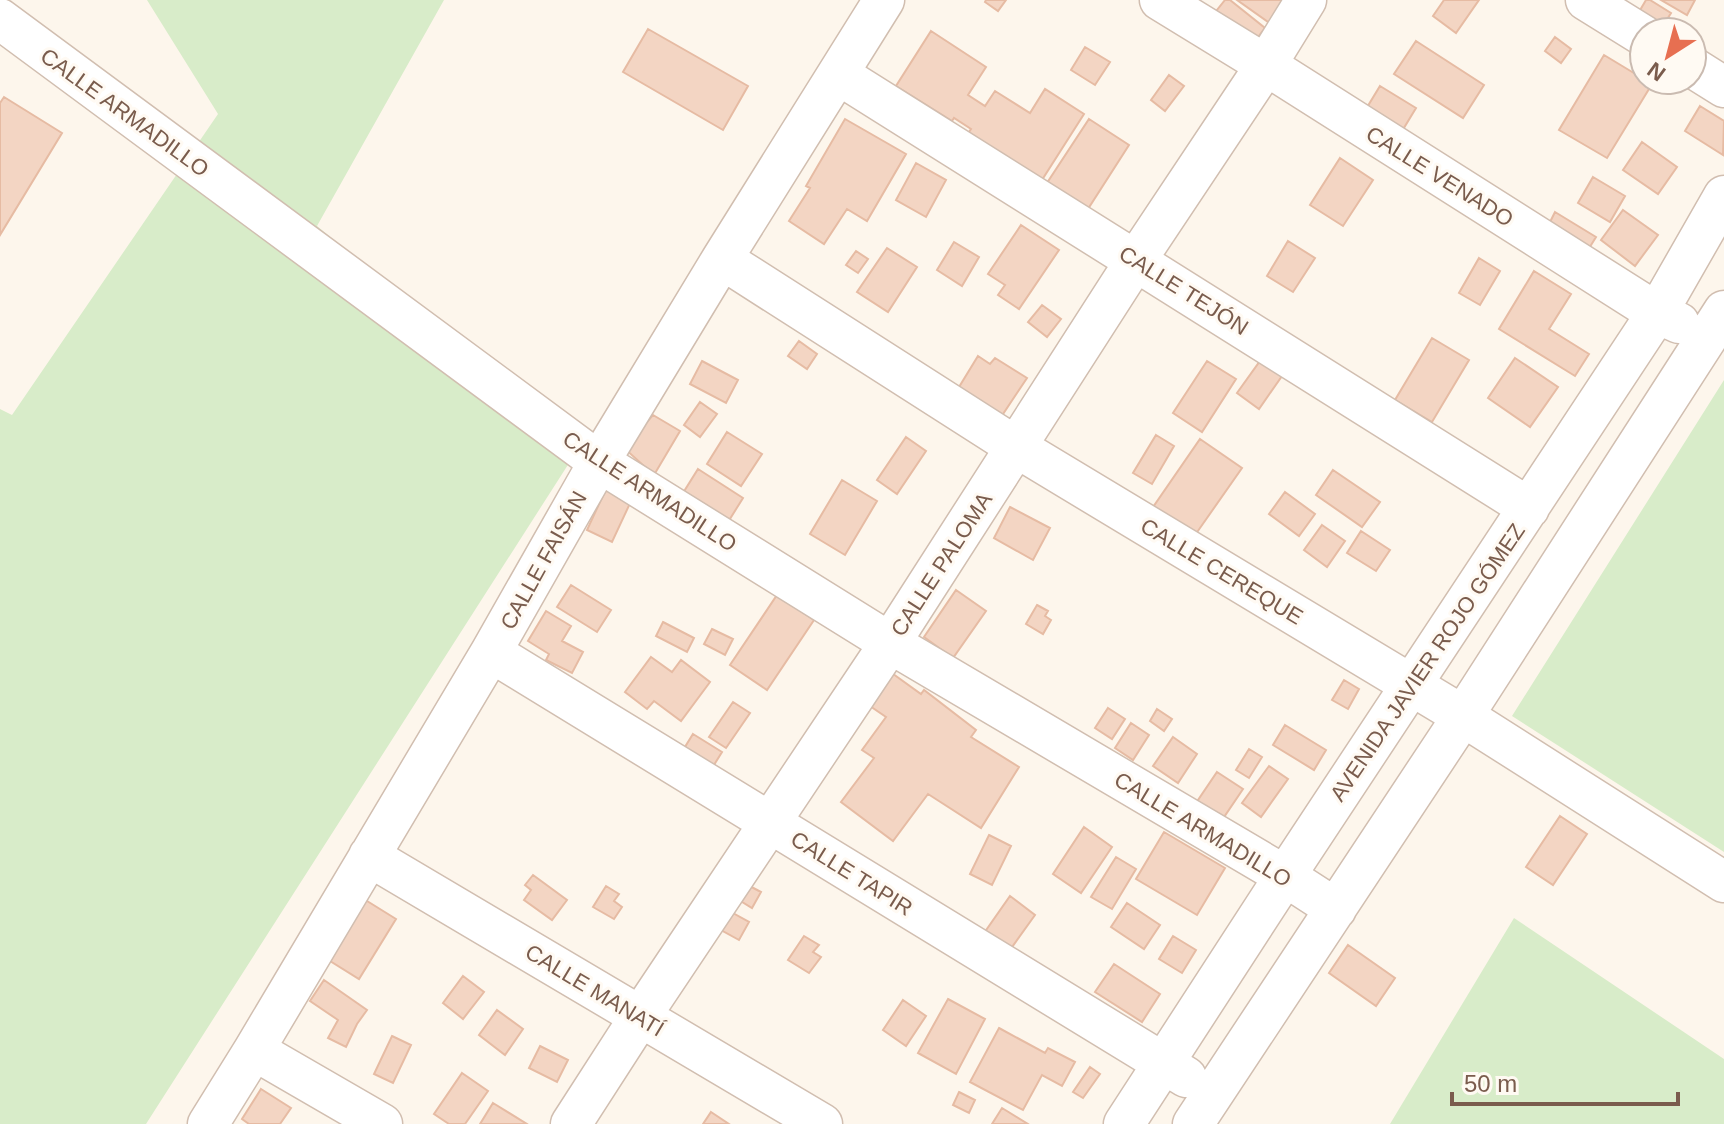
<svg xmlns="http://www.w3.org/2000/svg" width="1724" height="1124" font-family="Helvetica,sans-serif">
<rect width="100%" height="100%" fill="#fdf6ec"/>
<path fill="#d8ecc9" d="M147 0H444L317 226 580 446 146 1124H0V409L12 415 218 114Z
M1724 380V852L1512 716Z
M1514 918 1724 1059V1124H1390Z"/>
<path fill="#f3d5c3" stroke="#e6bba3" stroke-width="2" d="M986 0H1006L998 11 985 2Z
M1225 0H1230L1265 28 1248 50 1205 25Z
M1237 0H1289L1271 24Z
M1444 0H1479L1456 33 1433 16Z
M1646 0H1650L1671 13 1660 31 1636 17Z
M1661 0H1695L1687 15Z
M648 29 748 86 723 130 623 72Z
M931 31 986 67 968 95 985 106 995 91 1030 113 1045 89 1084 114 1040 183 967 135 971 129 954 118 952 121 896 86Z
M1555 37 1571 49 1561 63 1545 51Z
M1416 41 1484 85 1463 118 1394 74Z
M1085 47 1110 62 1095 85 1071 70Z
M1604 55 1652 84 1607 158 1559 130Z
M1169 75 1184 86 1165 111 1151 100Z
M1380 86 1416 108 1399 136 1363 114Z
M4 97 62 133 0 235V103Z
M1700 106 1724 121 1723 155 1685 131Z
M845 119 906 154 867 221 847 209 824 244 789 221 810 188 806 186Z
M1089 119 1129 145 1086 212 1045 186Z
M1642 142 1677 167 1658 194 1623 170Z
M1340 158 1373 180 1343 226 1310 205Z
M916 163 946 180 926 217 896 200Z
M1593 177 1625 196 1610 222 1578 203Z
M1623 210 1658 235 1635 266 1601 240Z
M1555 212 1596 237 1588 250 1548 226Z
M1021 225 1059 250 1019 309 998 295 1005 285 988 274Z
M1288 241 1315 258 1293 292 1267 276Z
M954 242 979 257 962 286 937 270Z
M887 248 917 267 888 312 857 292Z
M856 251 868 259 858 273 846 265Z
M1479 258 1500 271 1480 305 1459 293Z
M1534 271 1571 294 1549 329 1589 354 1575 376 1499 329Z
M1042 305 1061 319 1047 337 1028 322Z
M1432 338 1469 360 1432 422 1395 400Z
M799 341 817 354 807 369 788 356Z
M978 356 990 364 995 358 1027 378 999 420 956 392Z
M1515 358 1558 387 1530 427 1488 398Z
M702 361 738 380 726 403 690 384Z
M1207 361 1236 379 1202 432 1173 413Z
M1260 361 1282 376 1259 409 1237 393Z
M700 402 717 414 700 437 684 425Z
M653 415 680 431 654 475 624 448Z
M727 432 762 454 741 486 707 464Z
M1156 435 1174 446 1152 484 1133 473Z
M906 437 926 451 897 494 877 480Z
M1200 439 1242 468 1193 538 1151 510Z
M698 469 743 498 728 522 683 493Z
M1333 470 1380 502 1362 527 1316 495Z
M842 480 877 501 845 555 810 534Z
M607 487 632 499 612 542 587 530Z
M1285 492 1315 514 1299 536 1269 514Z
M1010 507 1050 528 1033 560 994 538Z
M1322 525 1345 541 1327 567 1304 550Z
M1361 531 1390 550 1376 571 1347 553Z
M571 585 611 610 597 632 557 607Z
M956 590 986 611 953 658 924 637Z
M777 595 814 620 767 690 730 665Z
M1037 605 1048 611 1045 616 1051 620 1043 634 1026 624Z
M546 611 571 626 562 641 583 652 572 673 546 660 549 654 528 641Z
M663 622 694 638 687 652 656 636Z
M712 629 733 639 725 655 704 644Z
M651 657 672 672 681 660 710 682 681 721 654 701 647 709 625 692Z
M889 671 921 694 924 690 976 730 971 737 1019 767 981 828 928 794 893 841 841 802 874 758 862 750 886 717 867 704Z
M1344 680 1359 689 1348 709 1332 700Z
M733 702 750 713 726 748 709 737Z
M1108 708 1125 719 1112 739 1095 728Z
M1157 709 1172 719 1164 731 1150 721Z
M1131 723 1149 735 1133 760 1115 748Z
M1285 725 1326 750 1314 770 1273 745Z
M693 734 722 752 709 773 680 755Z
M1173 737 1197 754 1178 783 1153 766Z
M1249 749 1262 757 1249 778 1236 770Z
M1269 766 1288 779 1261 817 1242 803Z
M1217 772 1243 789 1222 820 1196 803Z
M1560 816 1587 834 1553 885 1526 867Z
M1084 827 1112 847 1081 893 1053 874Z
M1164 832 1225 868 1197 915 1136 879Z
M989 835 1011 846 992 885 970 874Z
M1116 857 1136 869 1112 909 1091 897Z
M533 875 567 900 552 920 524 900 531 890 525 885Z
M742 882 761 892 752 908 734 897Z
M606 886 619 894 614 901 622 907 614 919 593 907Z
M359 896 396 919 359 979 322 956Z
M1010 896 1035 915 1007 954 982 936Z
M1127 903 1160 925 1144 949 1111 927Z
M722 907 749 922 739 940 712 925Z
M804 936 819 945 813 952 821 957 809 973 788 960Z
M1173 936 1196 950 1182 973 1159 959Z
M1348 945 1395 978 1376 1006 1329 973Z
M1114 964 1160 994 1142 1022 1095 992Z
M463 976 484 992 463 1019 443 1003Z
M324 980 367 1010 357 1024 346 1047 328 1038 338 1020 310 1001Z
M948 999 985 1019 956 1074 918 1053Z
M903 1000 926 1016 906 1046 883 1030Z
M497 1010 523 1029 505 1055 479 1035Z
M999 1028 1045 1053 1048 1048 1075 1062 1062 1086 1042 1075 1023 1110 970 1082Z
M392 1036 411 1045 393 1083 374 1074Z
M540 1046 568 1060 557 1082 529 1068Z
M1090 1067 1100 1074 1083 1098 1073 1092Z
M462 1073 488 1091 465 1124H449L434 1114Z
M261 1089 291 1108 280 1124H249L242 1119Z
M959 1092 975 1100 969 1113 953 1105Z
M493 1103 527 1124H480Z
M1002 1108 1028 1124H992Z
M711 1112 729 1124H703Z"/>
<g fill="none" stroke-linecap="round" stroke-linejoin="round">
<g stroke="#d1beb0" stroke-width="43">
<path id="minor" d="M1160 0 1266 65 1657 313 1679 323
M1586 0 1644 36
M0 19 599 462 890 643 1285 876 1336 909
M1692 67 1724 87
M838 74 1529 508
M722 259 1016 447 1463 716 1724 882
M491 652 1186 1077
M369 856 822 1124
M254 1050 382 1124
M208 1124 254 1050 491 652 599 462 722 259 884 0
M571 1124 640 1017 890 643 1136 260 1266 65 1306 0
M1124 1124 1285 876 1657 313 1724 196
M1193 1124 1463 716 1724 311"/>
</g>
<use href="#minor" stroke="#fff" stroke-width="40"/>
</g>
<g text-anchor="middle" stroke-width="6" stroke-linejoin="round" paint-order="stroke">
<g font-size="22" fill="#7a5c4d" stroke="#fffaf3">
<text transform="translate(125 112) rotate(36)" y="8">CALLE ARMADILLO</text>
<text transform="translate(1440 176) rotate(32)" y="8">CALLE VENADO</text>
<text transform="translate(1184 290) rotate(32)" y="8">CALLE TEJÓN</text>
<text transform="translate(650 491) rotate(33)" y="8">CALLE ARMADILLO</text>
<text transform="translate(543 560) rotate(-61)" y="8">CALLE FAISÁN</text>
<text transform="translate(941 564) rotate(-57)" y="8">CALLE PALOMA</text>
<text transform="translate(1222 571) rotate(31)" y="8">CALLE CEREQUE</text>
<text transform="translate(1427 662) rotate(-56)" y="8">AVENIDA JAVIER ROJO GÓMEZ</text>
<text transform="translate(1203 829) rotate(31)" y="8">CALLE ARMADILLO</text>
<text transform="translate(852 873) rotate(32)" y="8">CALLE TAPIR</text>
<text transform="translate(595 990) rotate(31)" y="8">CALLE MANATÍ</text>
</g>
</g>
<g transform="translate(1668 56) rotate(216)"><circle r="38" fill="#fffaf3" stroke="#cabbb1" stroke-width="2"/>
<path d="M0-6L14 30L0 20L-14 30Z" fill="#e76f51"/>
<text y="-12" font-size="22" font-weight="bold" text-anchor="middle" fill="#7a5c4d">N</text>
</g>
<path d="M1452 1092v12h226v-12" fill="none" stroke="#7a5c4d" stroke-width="4"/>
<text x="1464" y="1092" font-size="24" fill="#7a5c4d" stroke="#fffaf3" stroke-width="6" paint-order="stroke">50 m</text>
</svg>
